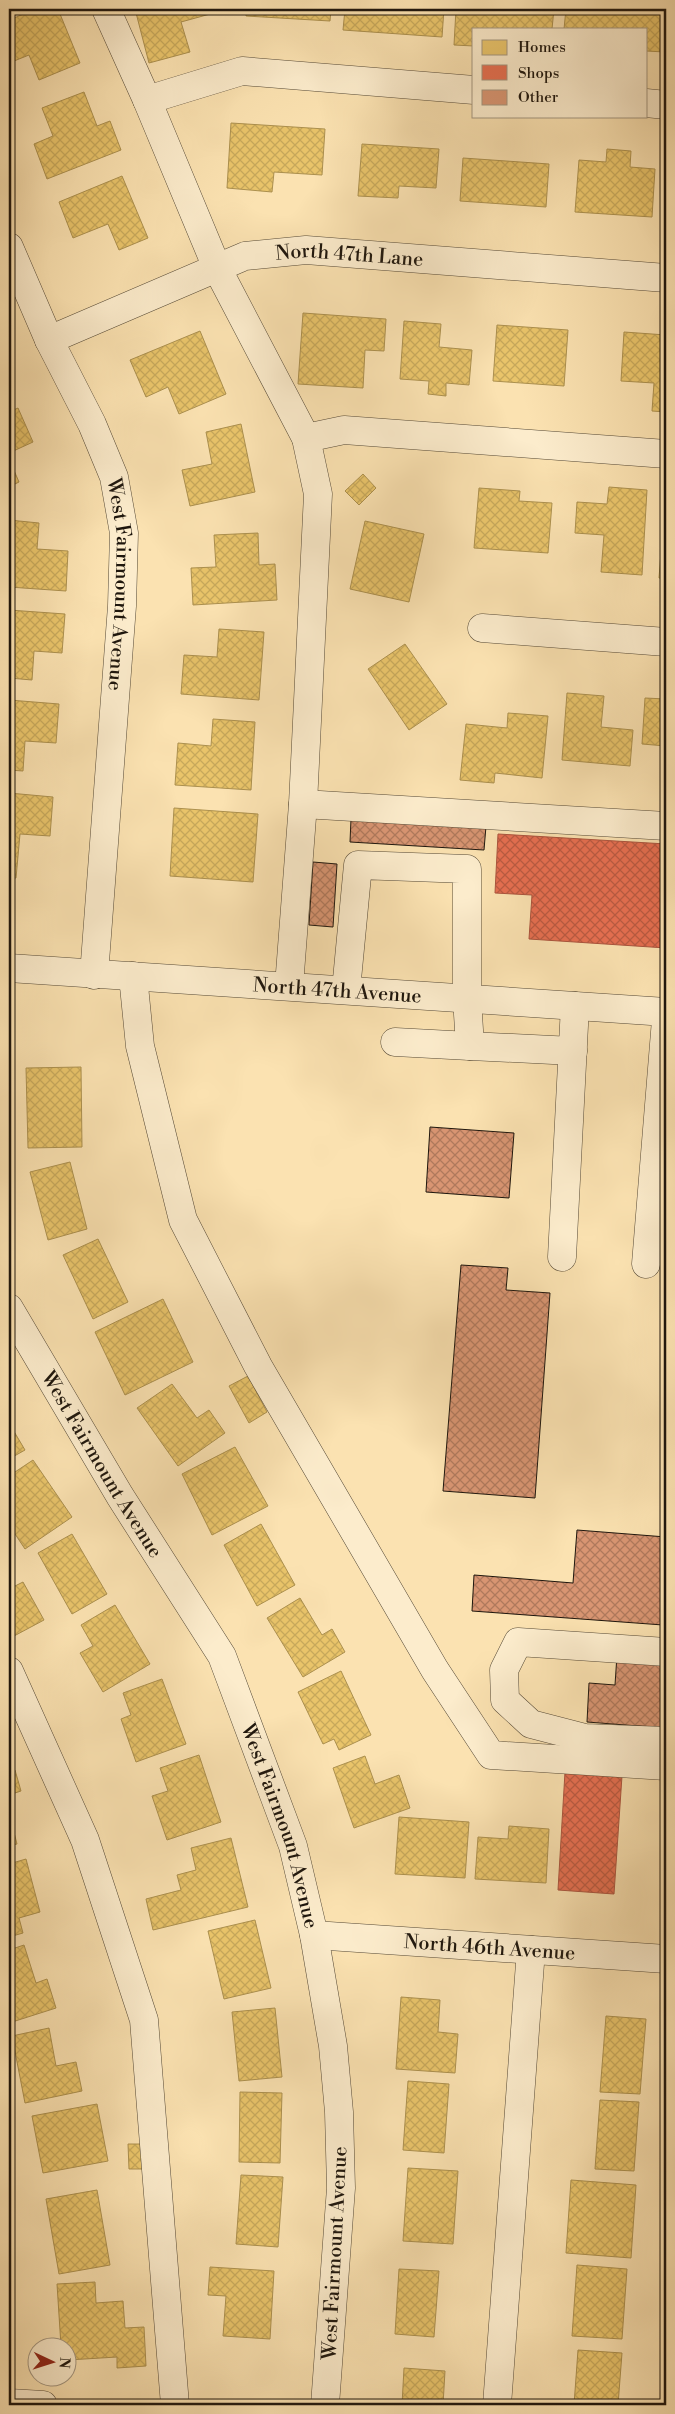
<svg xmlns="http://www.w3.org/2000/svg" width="675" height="2414" font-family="'Libre Bodoni',serif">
<defs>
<pattern id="homes-cross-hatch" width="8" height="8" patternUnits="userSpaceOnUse" patternTransform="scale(1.25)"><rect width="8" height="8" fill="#e9c46a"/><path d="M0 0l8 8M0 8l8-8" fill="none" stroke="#c7a85b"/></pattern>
<pattern id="shops-cross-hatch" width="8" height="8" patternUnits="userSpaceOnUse" patternTransform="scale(1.25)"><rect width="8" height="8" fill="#e76f51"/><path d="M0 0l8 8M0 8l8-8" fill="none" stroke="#bb5a42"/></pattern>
<pattern id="building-cross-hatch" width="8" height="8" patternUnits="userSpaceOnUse" patternTransform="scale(1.25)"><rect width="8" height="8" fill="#d89572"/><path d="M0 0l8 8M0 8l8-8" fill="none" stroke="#af795c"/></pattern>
</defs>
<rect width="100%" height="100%" fill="#fbe2b1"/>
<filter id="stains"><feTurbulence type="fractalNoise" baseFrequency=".004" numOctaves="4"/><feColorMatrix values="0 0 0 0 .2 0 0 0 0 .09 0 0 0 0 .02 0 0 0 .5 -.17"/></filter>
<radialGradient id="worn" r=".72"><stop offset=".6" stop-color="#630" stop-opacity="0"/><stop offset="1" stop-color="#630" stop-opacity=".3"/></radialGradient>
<path fill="url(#homes-cross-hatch)" stroke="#ac904e" d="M36 9H58L80 63 39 80 29 55 9 63V20Z
M135 9H220L221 11 181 22 190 52 149 63Z
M246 9H331L330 21 246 16Z
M345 9H444L442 37 343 30Z
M456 9H554L552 29H474V46L454 45Z
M566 9H666L665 52 646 51V29H564Z
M84 92 97 126 110 121 121 150 47 179 34 144 53 136 42 108Z
M231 123 325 129 322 175 274 172 272 192 227 188Z
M362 144 439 149 436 188 399 186 398 198 358 196Z
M607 149 631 151 630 167 655 169 652 217 575 212 579 160 606 162Z
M463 158 549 164 546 207 460 201Z
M122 176 148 238 119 250 108 224 73 238 59 202Z
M303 313 386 319 384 351 365 350 363 388 298 384Z
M404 321 441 324 439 347 472 350 469 385 446 383V396L428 394 429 381 400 379Z
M497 325 568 330 564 386 493 381Z
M200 331 226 394 179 414 168 387 146 397 130 360Z
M624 332 666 335V412L652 411 654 383 621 381Z
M18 408 33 442 9 453V412Z
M241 424 255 492 190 506 182 470 212 464 206 432Z
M9 459 19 482 9 487Z
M363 474 376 488 359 505 345 491Z
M609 487 647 490 642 575 601 572 604 535 575 533 577 502 607 504Z
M479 488 520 491 519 501 552 503 548 553 474 548Z
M665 501H666V579L659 578Z
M9 520 39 523 37 549 68 551 66 591 9 587Z
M365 521 424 534 409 602 350 589Z
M258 533 259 565 275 564 277 600 193 605 191 568 216 567 214 535Z
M9 610 65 614 62 653 34 651 32 680 9 678Z
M219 629 264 632 259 700 181 694 184 655 217 657Z
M405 644 447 704 409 730 368 669Z
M567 693 604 696 601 727 633 730 630 766 562 760Z
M645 698 666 699V746L642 744Z
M9 700 59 704 56 743 25 741 23 771 9 770Z
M508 713 548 716 542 778 495 773 494 783 460 780 466 724 507 728Z
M213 719 255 722 251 790 175 785 178 743 211 746Z
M9 793 53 797 50 836 20 834 16 878H9Z
M174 808 258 814 253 882 170 876Z
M81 1067 82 1147 28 1148 26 1068Z
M70 1162 87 1229 48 1240 30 1172Z
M98 1239 128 1302 93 1319 63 1255Z
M163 1299 193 1362 125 1395 95 1332Z
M248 1376 267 1412 249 1423 229 1386Z
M172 1384 197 1418 209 1410 225 1433 178 1466 137 1408Z
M9 1423 25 1450 9 1459Z
M235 1447 268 1506 212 1535 182 1474Z
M33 1460 72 1517 25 1549 9 1525V1507L14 1504 9 1496V1476Z
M261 1524 295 1585 257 1606 224 1545Z
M72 1534 107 1594 72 1614 38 1553Z
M23 1582 44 1620 14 1636 9 1626V1589Z
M300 1598 322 1635 332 1629 345 1652 303 1677 267 1618Z
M115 1605 150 1664 103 1692 80 1653 93 1646 81 1625Z
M341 1671 371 1735 339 1750 334 1739 323 1744 298 1692Z
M162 1679 186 1744 136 1762 121 1719 131 1715 123 1693Z
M199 1755 221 1822 167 1840 152 1796 168 1791 160 1768Z
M365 1756 375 1784 399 1775 410 1808 354 1828 333 1768Z
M15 1770 21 1791 9 1795V1771Z
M9 1813 17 1844 9 1846Z
M399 1817 469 1822 465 1878 395 1874Z
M509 1826 549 1829 546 1883 475 1879 478 1837 508 1839Z
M231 1838 248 1907 153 1930 146 1899 181 1890 177 1875 196 1870 191 1848Z
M26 1859 40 1912 19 1918 23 1933 9 1937V1864Z
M255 1920 271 1988 224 1999 208 1931Z
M24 1945 36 1983 47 1979 56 2008 9 2023V1950Z
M401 1997 440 2000 438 2032 458 2034 455 2073 396 2069Z
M275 2008 282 2077 239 2081 232 2012Z
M606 2016 646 2019 640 2094 600 2092Z
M49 2028 56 2066 76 2062 82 2091 25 2103 12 2036Z
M408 2081 449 2084 444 2153 403 2150Z
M240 2092 282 2093 280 2163 239 2162Z
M600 2100 639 2102 634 2171 595 2169Z
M97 2104 108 2161 43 2173 32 2116Z
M128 2144H144L145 2169H129Z
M408 2168 458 2171 453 2244 403 2241Z
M241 2175 283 2177 278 2247 236 2244Z
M571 2180 636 2185 631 2258 566 2253Z
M97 2190 110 2265 59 2274 46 2199Z
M577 2265 627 2269 622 2339 572 2336Z
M210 2267 274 2271 270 2339 223 2336 226 2296 208 2295Z
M399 2269 439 2271 434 2337 395 2334Z
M95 2282 96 2303 123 2301 125 2328 144 2327 146 2366 117 2368V2357L68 2360V2346H61L57 2284Z
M578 2350 622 2353 618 2405H574Z
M404 2368 445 2371 443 2405H402Z"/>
<path fill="url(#shops-cross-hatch)" stroke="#ab543d" d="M498 834 666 844V948L529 939 532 895 495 893Z
M565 1772 622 1776 614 1894 558 1890Z"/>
<path fill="url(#building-cross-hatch)" stroke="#1e160d" d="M351 819 486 826 484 850 350 842Z
M313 862 337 864 333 927 309 925Z
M430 1127 514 1133 509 1198 426 1192Z
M461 1265 508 1268 506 1290 550 1293 535 1498 443 1491Z
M577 1530 666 1537 663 1625 472 1611 474 1575 573 1583Z
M617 1655 666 1658 664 1728 587 1722 589 1683 615 1685Z"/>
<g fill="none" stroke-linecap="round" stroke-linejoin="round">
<g stroke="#554936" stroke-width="29">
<g id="minor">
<path d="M106 9 147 100 217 268 306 438 318 494 303 804 289 986"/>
<path d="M147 100 242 71 474 90"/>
<path d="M646 103 666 105"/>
<path id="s1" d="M9 247 49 340 92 424 114 477 124 533 122 606 94 975"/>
<path id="s2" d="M49 340 245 256 306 250 666 278"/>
<path d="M306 438 344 430 666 454"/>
<path d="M482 628 666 642"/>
<path d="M303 804 666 826"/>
<path id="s3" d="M9 968 666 1012"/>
<path d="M133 976 140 1046 183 1220 258 1366 435 1670 491 1755 666 1766"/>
<path d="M346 990 358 865 467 869V998L470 1046 573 1051"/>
<path d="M395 1042 470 1046"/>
<path d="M562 1257 575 1006"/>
<path d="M646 1264 666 1020"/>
<path id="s4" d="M9 1308 120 1496 222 1656 293 1846 314 1935 333 2046 339 2112 341 2188 325 2405"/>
<path d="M666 1652 518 1642 504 1670 505 1700 531 1724 585 1738 666 1741"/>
<path d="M9 1671 85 1840 144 2020 175 2405"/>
<path id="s5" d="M314 1935 666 1959"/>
<path d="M9 2403 43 2405"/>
<path d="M497 2405 531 1950"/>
</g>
</g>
<use href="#minor" stroke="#fceccc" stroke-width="28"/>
</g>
<g text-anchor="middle" stroke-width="5" stroke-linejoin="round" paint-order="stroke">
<g font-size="20" fill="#1e160d" stroke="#fceccc">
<text dy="7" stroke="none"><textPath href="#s2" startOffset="318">North 47th Lane</textPath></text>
<text dy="7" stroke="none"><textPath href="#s1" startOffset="361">West Fairmount Avenue</textPath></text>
<text dy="7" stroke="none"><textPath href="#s3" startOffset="329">North 47th Avenue</textPath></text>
<text dy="7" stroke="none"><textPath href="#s4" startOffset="182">West Fairmount Avenue</textPath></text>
<text dy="7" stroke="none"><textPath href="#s4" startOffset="588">West Fairmount Avenue</textPath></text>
<text dy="7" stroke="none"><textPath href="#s5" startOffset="176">North 46th Avenue</textPath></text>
<text transform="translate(334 2253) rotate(-87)" y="7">West Fairmount Avenue</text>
</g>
</g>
<rect width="675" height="2414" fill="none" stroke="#fbe2b1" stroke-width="30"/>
<rect x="10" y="10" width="655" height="2394" fill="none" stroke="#1e160d" stroke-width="2.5"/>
<rect x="15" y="15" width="645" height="2384" fill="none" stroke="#1e160d"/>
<rect x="472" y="28" width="175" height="90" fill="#fceccc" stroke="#a39680"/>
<rect x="482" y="40" width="25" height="15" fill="#e9c46a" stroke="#a39680"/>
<text x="518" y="52" font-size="15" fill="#1e160d">Homes</text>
<rect x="482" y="65" width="25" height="15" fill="#e76f51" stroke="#a39680"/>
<text x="518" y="78" font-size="15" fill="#1e160d">Shops</text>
<rect x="482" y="90" width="25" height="15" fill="#d89572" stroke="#a39680"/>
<text x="518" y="102" font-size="15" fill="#1e160d">Other</text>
<g transform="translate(52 2362) rotate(94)"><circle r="24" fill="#fceccc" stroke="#a39680"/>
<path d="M0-4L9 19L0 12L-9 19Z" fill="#8f2418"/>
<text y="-8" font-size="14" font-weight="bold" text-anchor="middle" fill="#1e160d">N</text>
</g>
<rect width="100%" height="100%" filter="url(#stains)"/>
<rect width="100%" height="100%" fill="url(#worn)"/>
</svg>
